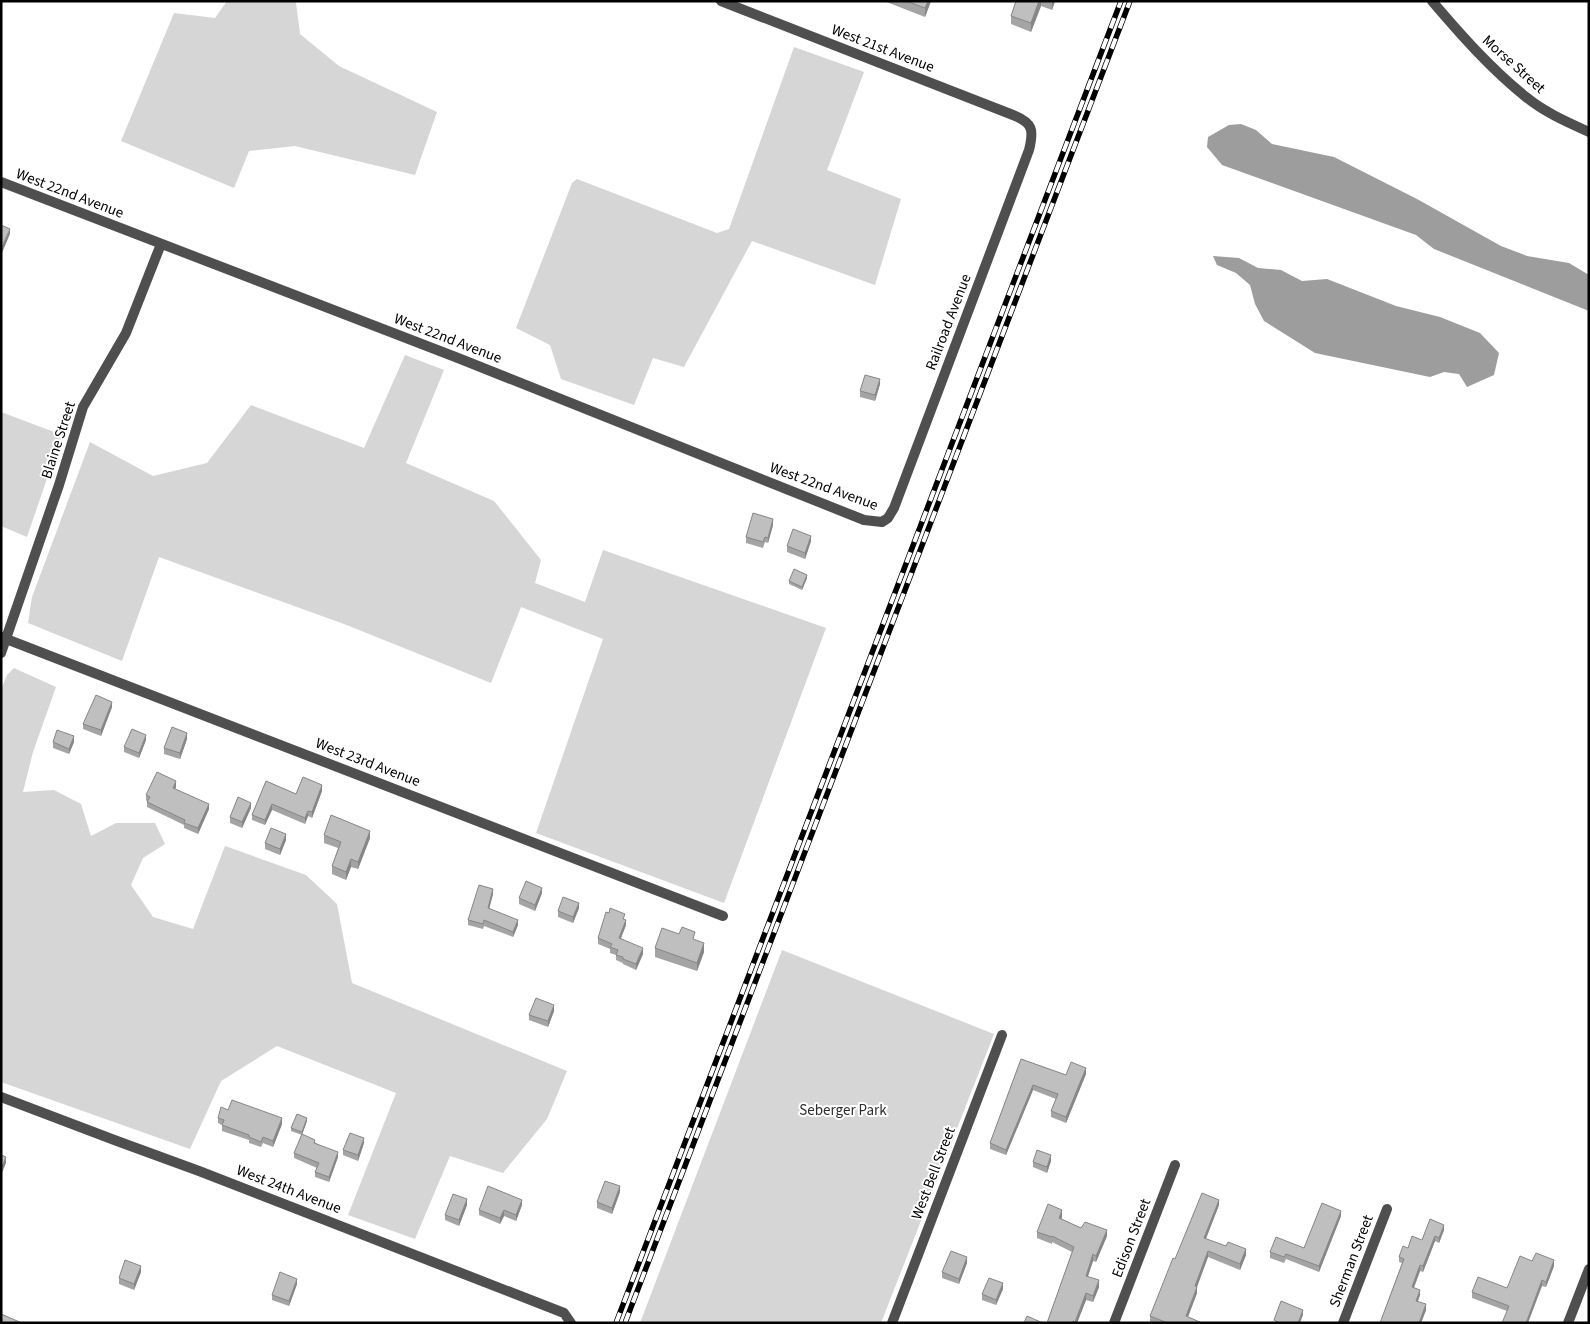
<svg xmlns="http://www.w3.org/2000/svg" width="1590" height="1324" font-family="'Source Sans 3',sans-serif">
<rect width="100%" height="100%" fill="#fff"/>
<path fill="#d6d6d6" d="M227 1H294L296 3 300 34 339 66 437 112 415 175 295 146 249 151 234 188 121 141 174 13 215 18Z
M794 47 864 72 827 170 901 199 875 285 752 241 684 367 653 358 634 405 561 379 550 345 516 328 572 183 577 179 717 233 729 229Z
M405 355 444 370 406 463 494 501 541 560 535 583 585 602 603 550 826 628 724 903 536 833 603 639 521 607 491 683 344 624 159 557 122 661 28 623 32 597 90 442 153 476 207 463 251 405 364 448Z
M1 412 62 435 27 537 1 526Z
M14 668 56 687 33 752 23 792 54 790 81 804 91 836 116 823H155L165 844 143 858 131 885 153 917 193 929 225 846 306 875 337 904 352 983 567 1071 547 1119 503 1173 450 1156 415 1239 348 1215 396 1093 277 1046 221 1081 190 1149 1 1082V690L7 675Z
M782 950 994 1034 881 1323H640Z"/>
<path fill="#9d9d9d" d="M1241 124 1256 130 1272 144 1334 157 1417 199 1501 246 1527 256 1569 263 1589 275V311L1434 249 1416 235 1222 165 1207 147 1208 137 1229 125Z
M1213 256 1239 258 1258 268 1281 270 1302 281 1327 279 1396 306 1440 317 1480 333 1499 353 1494 375 1467 387 1459 374 1444 372 1430 377 1315 353 1264 321 1255 304 1250 285 1236 273 1217 265Z"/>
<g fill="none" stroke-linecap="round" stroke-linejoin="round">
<path stroke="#4f4f4f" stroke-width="10" d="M1432 1C1461 35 1491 69 1526 97 1544 112 1567 122 1589 132
M1 182 458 358 864 520 882 522 888 518 894 508 1029 150C1034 130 1033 123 1013 115L721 1
M1 637 723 916
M1 653 59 485 83 407 126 333 161 244
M1 1097 117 1141 199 1171 564 1313 571 1323
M892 1323 1002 1035
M1114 1323 1175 1165
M1343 1323 1387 1209
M1568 1323 1589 1269"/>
<g stroke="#000" stroke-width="5.5">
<path id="rail" d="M616 1323 1121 1
M625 1323 1130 1"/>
</g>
<use href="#rail" stroke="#fff" stroke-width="4" stroke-dasharray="11" stroke-linecap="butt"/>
</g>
<path fill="#a4a4a4" d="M884 1H931L925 17Z
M1016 1H1055L1052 10 1041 6 1031 32 1011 24V16Z
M880 384 875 401 860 397V391Z
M773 525 768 543 765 542 763 548 746 543V537Z
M811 541 805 559 787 552V546Z
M807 578 802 590 789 584V581Z
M112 707 101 736 83 729V724Z
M187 739 180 759 164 754V748Z
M146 740 139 758 124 752V747Z
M53 742H74L69 754 53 748Z
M266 781 296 794 322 791 312 818 308 816 305 824 272 810 265 825 252 820V815Z
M176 787 175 789 209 809 198 834 184 828V825L147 807V801L146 800V795Z
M251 808 242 828 230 823V817Z
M324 835 370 838 358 869 351 867 346 880 332 874V866L338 848 324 843Z
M286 840 280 855 265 849V843Z
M542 893 535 911 519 904V898Z
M493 894 489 909 518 925 513 937 484 926 483 929 468 925V920Z
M579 908 573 923 558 917V911Z
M625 920 626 925 621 938 643 954 636 970 623 964V963L616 960V955L610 953V949L598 944V938Z
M695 940 704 952 697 971 655 957V948Z
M554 1011 548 1027 529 1020V1015Z
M1021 1059 1066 1075 1086 1074 1066 1123 1051 1117V1111L1056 1099 1033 1090 1006 1155 990 1149V1143Z
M228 1110 282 1124 273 1147 263 1143 261 1147 249 1143V1140L222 1131V1125L218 1123V1118Z
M307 1121 302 1134 338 1157 329 1182 315 1177V1172L317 1168 294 1158V1153L302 1135 291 1131V1128Z
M364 1143 358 1161 343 1155V1150Z
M1051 1161 1047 1173 1033 1167V1162Z
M620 1192 612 1214 597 1208V1202Z
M467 1205 459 1226 445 1220V1215Z
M522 1205 516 1221 504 1216 500 1224 479 1215V1210Z
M1219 1205 1206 1239 1246 1255 1240 1270 1208 1257 1197 1287V1293L1188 1317 1202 1323H1153L1150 1322V1316L1175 1259Z
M1341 1216 1319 1272 1286 1259 1284 1263 1270 1258V1252L1304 1248Z
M1062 1217V1219L1081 1228 1107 1236 1096 1262 1093 1261 1088 1276 1099 1287 1093 1302 1086 1300 1077 1323H1047L1072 1252 1052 1242V1244L1037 1238V1232Z
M1444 1230 1439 1243 1435 1241 1423 1272 1420 1271 1414 1288 1420 1295 1418 1301 1426 1310 1421 1323H1380L1402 1263 1399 1262V1257L1408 1248 1422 1240Z
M967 1263 959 1284 942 1278V1272Z
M1554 1266 1546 1287 1542 1286 1507 1311 1472 1298V1292L1507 1288Z
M141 1272 134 1290 119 1284V1278Z
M297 1284 289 1306 272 1300V1295Z
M1003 1289 996 1305 982 1300V1294Z"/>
<path fill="#868686" d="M928 1H931L925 17V8Z
M1039 1H1041V6L1031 32V23Z
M1052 1H1055L1052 10Z
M10 229V234L1 255V249Z
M880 379V384L875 401V395Z
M773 519V525L768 543V538Z
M811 536V541L805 559V553Z
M807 575V578L802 590V587Z
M112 702V707L101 736V730Z
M187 733V739L180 759V753Z
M146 735V740L139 758V753Z
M74 736V742L69 754V749Z
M176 781V787L173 794V788Z
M322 785V791L312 818V812Z
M251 803V808L242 828V822Z
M209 804V809L198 834V828Z
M272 804V810L265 825V820Z
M308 811V816L305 824V818Z
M370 831V838L358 869V862Z
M286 834V840L280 855V849Z
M351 859V867L346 880V872Z
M542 888V893L535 911V905Z
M493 889V894L488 913V908Z
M579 903V908L573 923V917Z
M518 920V925L513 937V932Z
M626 920V925L619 943V938Z
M704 943V952L697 971V963Z
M643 948V954L636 970V964Z
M554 1005V1011L548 1027V1021Z
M1086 1068V1074L1066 1123V1117Z
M1033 1085V1090L1006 1155V1150Z
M282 1118V1124L273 1147V1141Z
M307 1118V1121L302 1135V1132Z
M364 1138V1143L358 1161V1155Z
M338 1152V1157L329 1182V1177Z
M1051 1155V1161L1047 1173V1167Z
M6 1157V1163L1 1175V1169Z
M620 1186V1192L612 1214V1208Z
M467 1199V1205L459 1226V1220Z
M522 1200V1205L516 1221V1215Z
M1219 1200V1205L1204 1243V1238Z
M504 1210V1216L500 1224V1218Z
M1062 1210V1217L1059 1224V1218Z
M1341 1211V1216L1319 1272V1266Z
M1444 1225V1230L1439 1243V1238Z
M1107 1230V1236L1096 1262V1256Z
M1435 1236V1241L1423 1272V1266Z
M1246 1249V1255L1240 1270V1264Z
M1208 1251V1257L1195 1292V1286Z
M1093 1254V1261L1086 1282V1276Z
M967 1257V1263L959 1284V1279Z
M1554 1260V1266L1546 1287V1282Z
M1420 1265V1271L1412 1292V1287Z
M141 1266V1272L134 1290V1284Z
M297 1279V1284L289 1306V1301Z
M1099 1280V1287L1093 1302V1296Z
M1542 1280V1286L1528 1323H1526Z
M1003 1283V1289L996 1305V1300Z
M1197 1287V1293L1186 1322V1316Z
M1420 1290V1295L1416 1306V1301Z
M1086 1293V1300L1077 1323H1075Z
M1426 1304V1310L1421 1323H1419Z
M1303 1310V1315L1300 1323H1298Z"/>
<path fill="#bfbfbf" stroke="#868686" d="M906 1H928L925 8Z
M1016 1H1039L1031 23 1011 16Z
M1 225 10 229 1 249Z
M865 375 880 379 875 395 860 391Z
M753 513 773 519 768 538 765 537 763 542 746 537Z
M793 529 811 536 805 553 787 546Z
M794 569 807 575 802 587 789 581Z
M96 695 112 702 101 730 83 724Z
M172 727 187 733 180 753 164 748Z
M132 729 146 735 139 753 124 747Z
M57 730 74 736 69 749 53 742Z
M157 772 176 781 173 788 209 804 198 828 184 823 185 820 147 802 150 797 146 795Z
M303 777 322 785 312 812 308 811 305 818 272 804 265 820 252 815 266 781 296 794Z
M238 797 251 803 242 822 230 817Z
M331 815 370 831 358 862 351 859 346 872 332 866 341 842 324 835Z
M271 828 286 834 280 849 265 843Z
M526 881 542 888 535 905 519 898Z
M479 885 493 889 488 908 518 920 513 932 484 920 483 924 468 920Z
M563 897 579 903 573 917 558 911Z
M610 908 625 914 623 919 626 920 619 938 643 948 636 964 623 959V957L616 955 618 950 610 947 612 944 598 938 606 912 609 913Z
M682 927 695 932 693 939 704 943 697 963 655 948 662 928 679 934Z
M536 998 554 1005 548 1021 529 1015Z
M1021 1059 1066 1075 1071 1062 1086 1068 1066 1117 1051 1111 1058 1094 1033 1085 1006 1150 990 1143Z
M232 1100 282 1118 273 1141 263 1137 261 1142 249 1137V1135L222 1125 224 1120 218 1118 221 1107 228 1110Z
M297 1114 307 1118 302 1132 291 1128Z
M350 1133 364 1138 358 1155 343 1150Z
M302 1134 315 1140 314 1143 338 1152 329 1177 315 1172 319 1163 294 1153Z
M1037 1150 1051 1155 1047 1167 1033 1162Z
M1 1155 6 1157 1 1169Z
M605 1181 620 1186 612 1208 597 1202Z
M488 1186 522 1200 516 1215 504 1210 500 1218 479 1210Z
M1202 1193 1219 1200 1204 1238 1226 1246 1228 1242 1246 1249 1240 1264 1208 1251 1195 1286 1197 1287 1186 1316 1202 1323H1168L1150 1316 1173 1258 1175 1259Z
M453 1194 467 1199 459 1220 445 1215Z
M1322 1203 1341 1211 1319 1266 1286 1254 1284 1257 1270 1252 1276 1237 1304 1248Z
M1048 1204 1062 1210 1059 1218 1081 1228 1085 1222 1107 1230 1096 1256 1093 1254 1086 1276 1099 1280 1093 1296 1086 1293 1075 1322 1073 1321 1072 1323H1047L1074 1247 1052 1236V1237L1037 1232Z
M1430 1219 1444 1225 1439 1238 1435 1236 1423 1266 1420 1265 1412 1287 1420 1290 1416 1301 1426 1304 1419 1323H1380L1404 1259 1399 1257 1403 1246 1408 1248 1412 1236 1422 1240Z
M951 1251 967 1257 959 1279 942 1272Z
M1536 1253 1554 1260 1546 1282 1542 1280 1526 1323H1502L1509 1306 1472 1292 1478 1277 1507 1288 1520 1256 1532 1261Z
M125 1260 141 1266 134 1284 119 1278Z
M280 1272 297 1279 289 1301 272 1295Z
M989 1278 1003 1283 996 1300 982 1294Z
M1281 1301 1303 1310 1298 1323H1279L1274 1320Z
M1 1314 22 1323H1Z
M1027 1316 1043 1323H1024Z"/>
<g text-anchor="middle" stroke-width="4" stroke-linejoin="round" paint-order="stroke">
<g font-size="15" fill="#000" stroke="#fff">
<text transform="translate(883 48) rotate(21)" y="5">West 21st Avenue</text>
<text transform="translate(1514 64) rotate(42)" y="5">Morse Street</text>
<text transform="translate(70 193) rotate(21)" y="5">West 22nd Avenue</text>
<text transform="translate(948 322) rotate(-69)" y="5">Railroad Avenue</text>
<text transform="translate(448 338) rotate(21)" y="5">West 22nd Avenue</text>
<text transform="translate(58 440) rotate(-72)" y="5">Blaine Street</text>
<text transform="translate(824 486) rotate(20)" y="5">West 22nd Avenue</text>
<text transform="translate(368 762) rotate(21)" y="5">West 23rd Avenue</text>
<text transform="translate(933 1173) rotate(-69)" y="5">West Bell Street</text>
<text transform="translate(289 1189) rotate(21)" y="5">West 24th Avenue</text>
<text transform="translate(1131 1238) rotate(-69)" y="5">Edison Street</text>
<text transform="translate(1351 1261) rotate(-69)" y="5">Sherman Street</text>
</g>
<g font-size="15" fill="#2d2d2d" stroke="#fff">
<text x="843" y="1115">Seberger Park</text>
</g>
</g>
<rect width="1590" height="1324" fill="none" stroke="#000000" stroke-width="5"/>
</svg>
